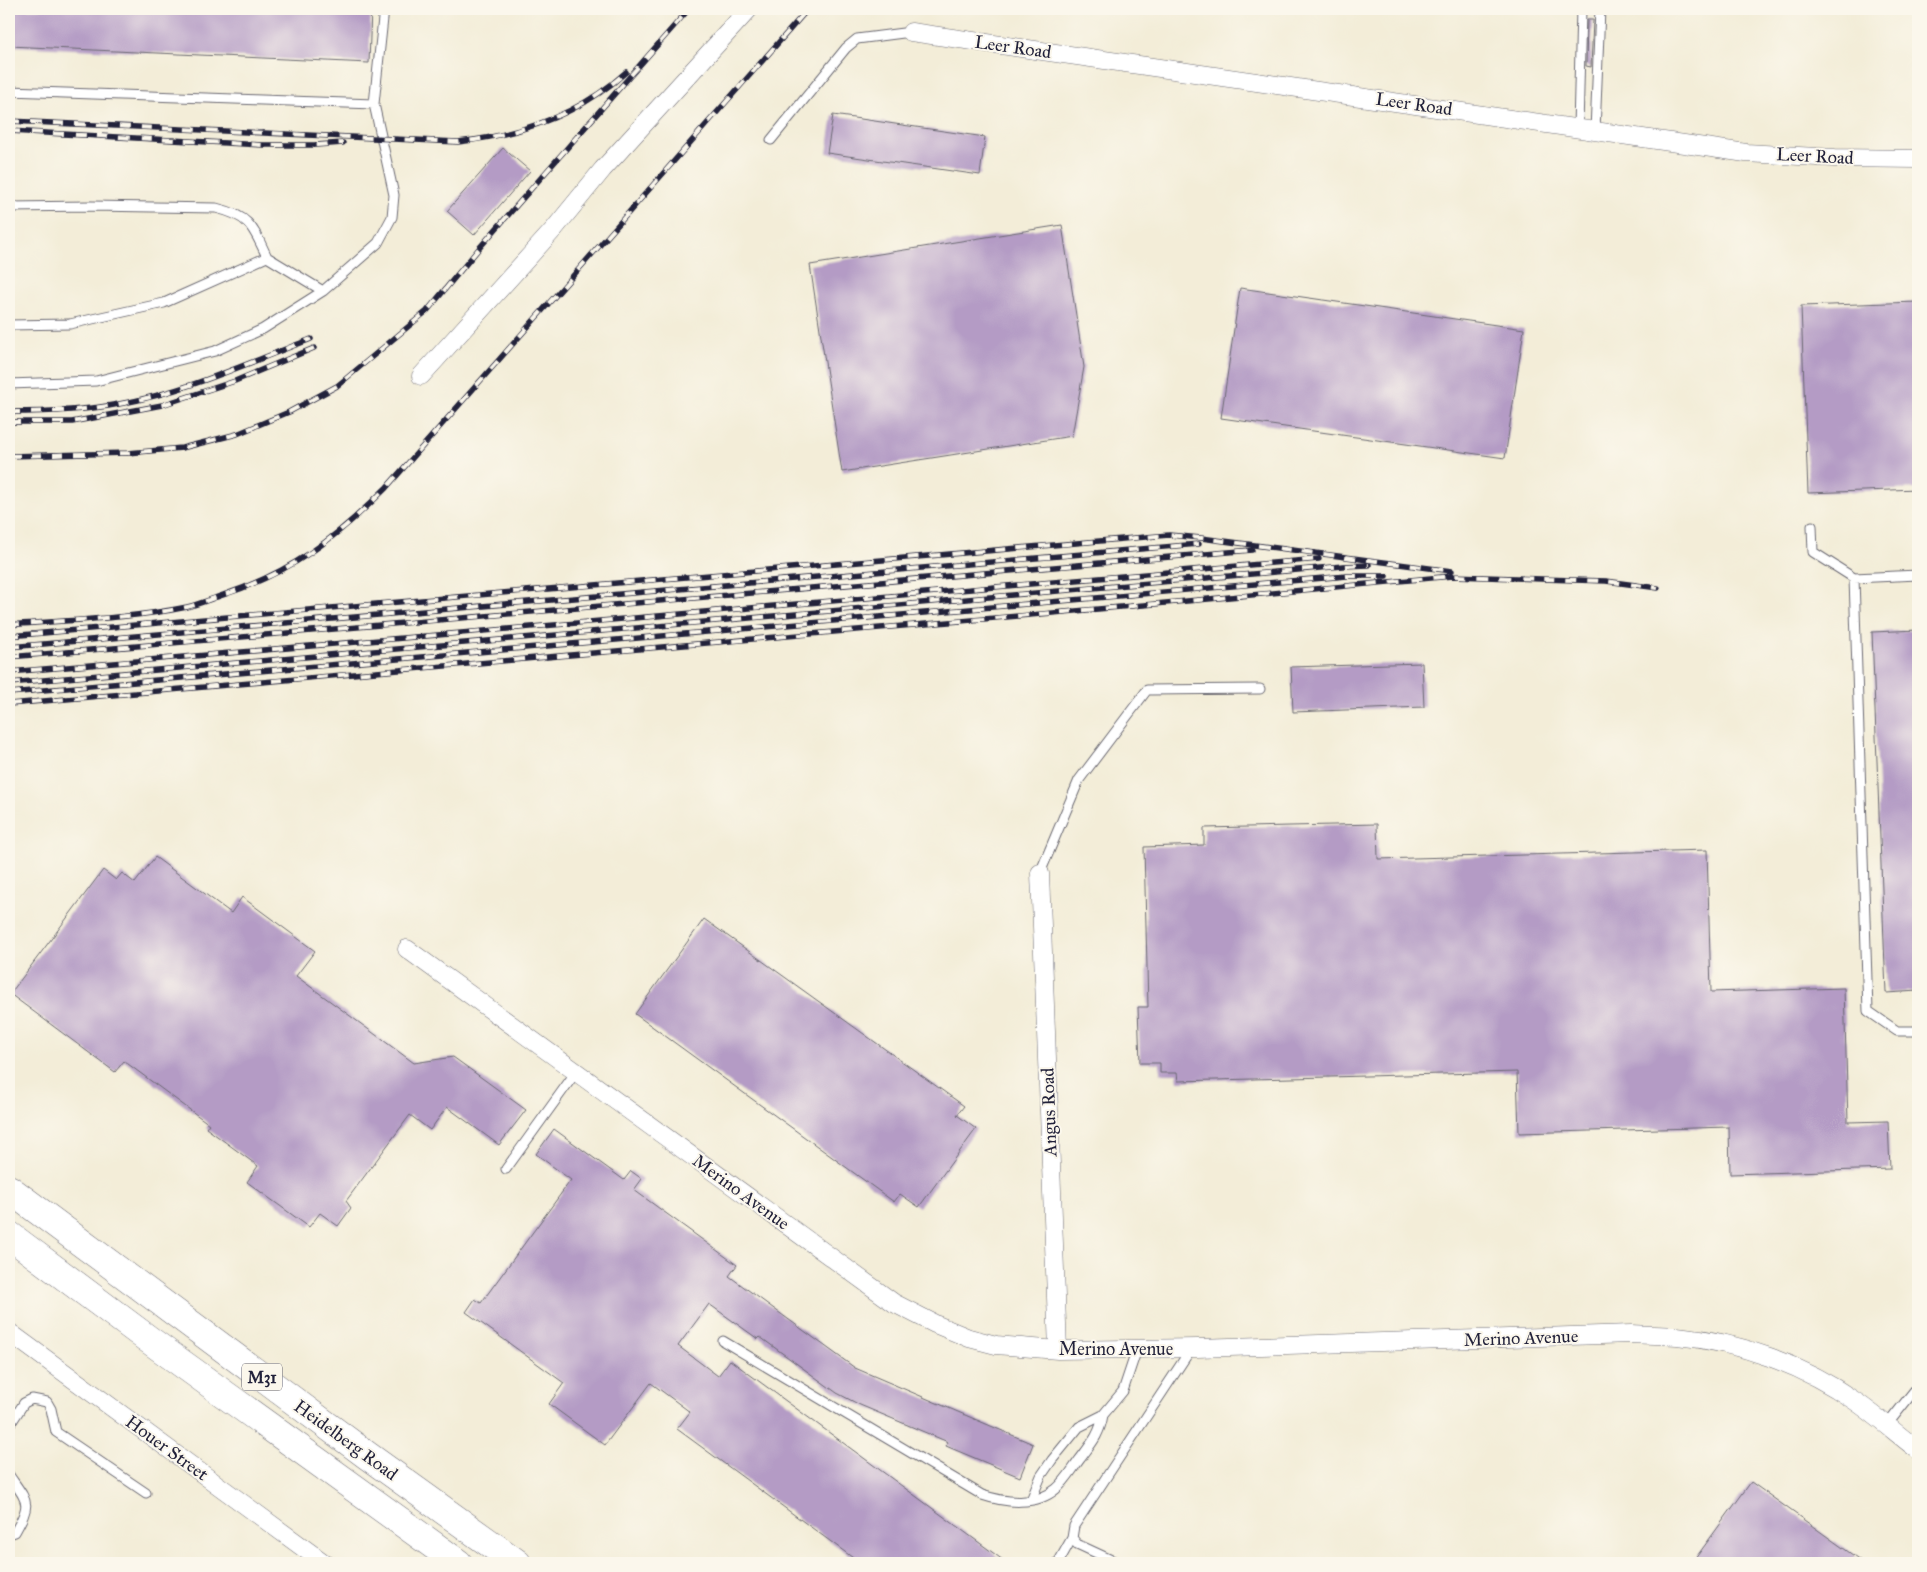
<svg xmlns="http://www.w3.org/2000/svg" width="1927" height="1572" font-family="'IM FELL Great Primer',serif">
<rect width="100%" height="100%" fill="#fbf7ec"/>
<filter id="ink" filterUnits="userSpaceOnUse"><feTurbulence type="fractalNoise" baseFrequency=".02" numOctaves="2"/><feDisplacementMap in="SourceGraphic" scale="10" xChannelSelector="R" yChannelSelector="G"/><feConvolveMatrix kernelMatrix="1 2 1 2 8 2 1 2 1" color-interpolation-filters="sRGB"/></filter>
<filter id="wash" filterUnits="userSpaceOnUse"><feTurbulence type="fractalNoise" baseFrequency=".0096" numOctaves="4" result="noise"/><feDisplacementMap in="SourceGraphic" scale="20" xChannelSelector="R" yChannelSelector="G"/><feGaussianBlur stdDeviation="1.12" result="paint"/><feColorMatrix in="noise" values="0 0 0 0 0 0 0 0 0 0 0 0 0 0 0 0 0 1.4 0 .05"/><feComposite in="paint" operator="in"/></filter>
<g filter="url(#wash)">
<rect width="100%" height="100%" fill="#f3edd8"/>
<g id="blocks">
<path fill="#b49bc5" d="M9 9H371L369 63 9 46Z
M1587 20H1593L1591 67 1586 66Z
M833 115 985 137 980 175 827 153Z
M503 148 530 171 474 235 447 211Z
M1062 225 1084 367 1072 436 842 472 810 265Z
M1240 288 1524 329 1505 458 1221 418Z
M1918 302V489L1808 493 1801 306Z
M1918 630V991L1886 993 1872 632Z
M1422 663 1424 707 1293 712 1291 667Z
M1377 824 1378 859 1707 850 1711 992 1844 988 1848 1122 1888 1121 1890 1169 1730 1174 1729 1127 1519 1133 1517 1072 1178 1081 1177 1073H1160V1063H1140L1138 1007H1148L1144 847 1204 845V828Z
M155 857 231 913 242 897 315 951 296 976 414 1063 453 1057 526 1110 499 1145 447 1107 430 1130 410 1115 346 1201 351 1208 338 1226 320 1213 309 1227 247 1182 258 1166 206 1128 209 1124 124 1061 115 1072 10 994 103 870 116 880 122 873 135 883Z
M704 919 964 1106 957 1115 976 1129 919 1207 900 1194 894 1202 635 1014Z
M554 1129 624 1180 631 1171 642 1179 634 1190 737 1265 729 1276 855 1368 1033 1444 1020 1477 946 1446 948 1442 860 1405 837 1393 760 1337 758 1339 709 1304 678 1346 718 1376 730 1360 1007 1563H860L677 1429 690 1412 651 1383 605 1445 549 1404 564 1383 466 1312 475 1299 481 1303 571 1180 536 1154Z
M1751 1482 1864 1563H1692Z"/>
</g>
</g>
<g filter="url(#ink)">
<use href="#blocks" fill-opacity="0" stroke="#6b6972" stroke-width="1"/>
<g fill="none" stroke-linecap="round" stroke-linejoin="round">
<g stroke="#6b6972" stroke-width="11">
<path id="service" d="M9 91 374 104
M1578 128 1581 9
M1595 131 1600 9
M771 140 846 48 857 39 911 32
M9 207 91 206 216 208C250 216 253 227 267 257
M9 325 70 324 164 303 267 257 323 291
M9 384 96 381 215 351 263 329 323 291 378 243 392 217 394 195 374 104 384 9
M1812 526 1813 552 1854 578
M1918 575 1854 578 1868 1011 1897 1031H1918
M1040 873 1079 780 1147 690 1260 689
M506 1169 576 1072
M723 1341 982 1495C1006 1503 1036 1506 1056 1489 1066 1481 1073 1468 1080 1459 1092 1443 1100 1434 1103 1415
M1887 1425 1918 1386
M9 1426 24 1403 32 1399 47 1402 51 1409 56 1432 146 1493
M9 1475C28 1503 32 1502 15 1532L9 1534
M1031 1500 1041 1476 1052 1460 1079 1427 1103 1415 1123 1391 1137 1349
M1058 1563 1072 1538
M1118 1563 1077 1544 1072 1538 1074 1526 1191 1349"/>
</g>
<g stroke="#6b6972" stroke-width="19">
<path id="minor" d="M911 32 1746 153 1835 158 1918 159
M421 376 554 229 603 169 749 9
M1040 873 1058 1350
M407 949 894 1303 935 1324 969 1338 996 1345 1058 1350 1197 1348 1631 1334C1646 1335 1661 1335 1677 1336 1740 1342 1803 1365 1855 1401 1877 1416 1897 1434 1918 1450
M9 1332 324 1563"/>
</g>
<g stroke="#6b6972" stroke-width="29">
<path id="primary" d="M9 1189 368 1456 517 1563
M9 1235 148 1339 458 1563"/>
</g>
<use href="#service" stroke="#fff" stroke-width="9"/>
<use href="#minor" stroke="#fff" stroke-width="18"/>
<use href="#primary" stroke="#fff" stroke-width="28"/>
<g stroke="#22223b" stroke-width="5.5">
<path id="rail" d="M9 121 458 142C520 135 580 114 626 72
M9 131 263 145H316L343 143
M9 412C46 412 83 411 119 404 185 392 248 363 311 339
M9 422H72L162 405 235 381 314 348
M9 456 128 453 182 448 237 434 289 412 337 386 427 311 481 246 689 9
M9 625C68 620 129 619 187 607 199 604 211 599 223 595 292 572 335 539 386 488L808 9
M9 636 1169 535 1201 538 1452 571
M9 647 1199 544
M9 657 1252 550
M9 672 1319 559
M9 683 1343 566 1369 565
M9 693 1347 576H1386
M9 704 1155 604 1452 576 1606 581 1658 588"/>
</g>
<use href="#rail" stroke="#fbf7ec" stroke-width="4" stroke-dasharray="11" stroke-linecap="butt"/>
</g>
</g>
<g text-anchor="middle" stroke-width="4" stroke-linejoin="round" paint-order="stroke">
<rect fill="#fbf7ec" stroke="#636270" stroke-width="1" x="242" y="1363.5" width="40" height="27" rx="4"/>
<g font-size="16" font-weight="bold" fill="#22223b">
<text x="262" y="1383">M31</text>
</g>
<g font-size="18" fill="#22223b" stroke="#fbf7ec">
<text transform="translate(1013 47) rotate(8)" y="6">Leer Road</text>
<text transform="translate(1414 104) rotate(8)" y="6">Leer Road</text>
<text transform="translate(1815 156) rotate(3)" y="6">Leer Road</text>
<text transform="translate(1049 1112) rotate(-92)" y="6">Angus Road</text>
<text transform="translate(741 1192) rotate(36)" y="6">Merino Avenue</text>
<text transform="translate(1521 1338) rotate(-2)" y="6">Merino Avenue</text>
<text x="1116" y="1355">Merino Avenue</text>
<text transform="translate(346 1440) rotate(36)" y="6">Heidelberg Road</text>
<text transform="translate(167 1448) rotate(36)" y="6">Houer Street</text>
</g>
</g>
<rect width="1927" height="1572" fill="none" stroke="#fbf7ec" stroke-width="30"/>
</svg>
